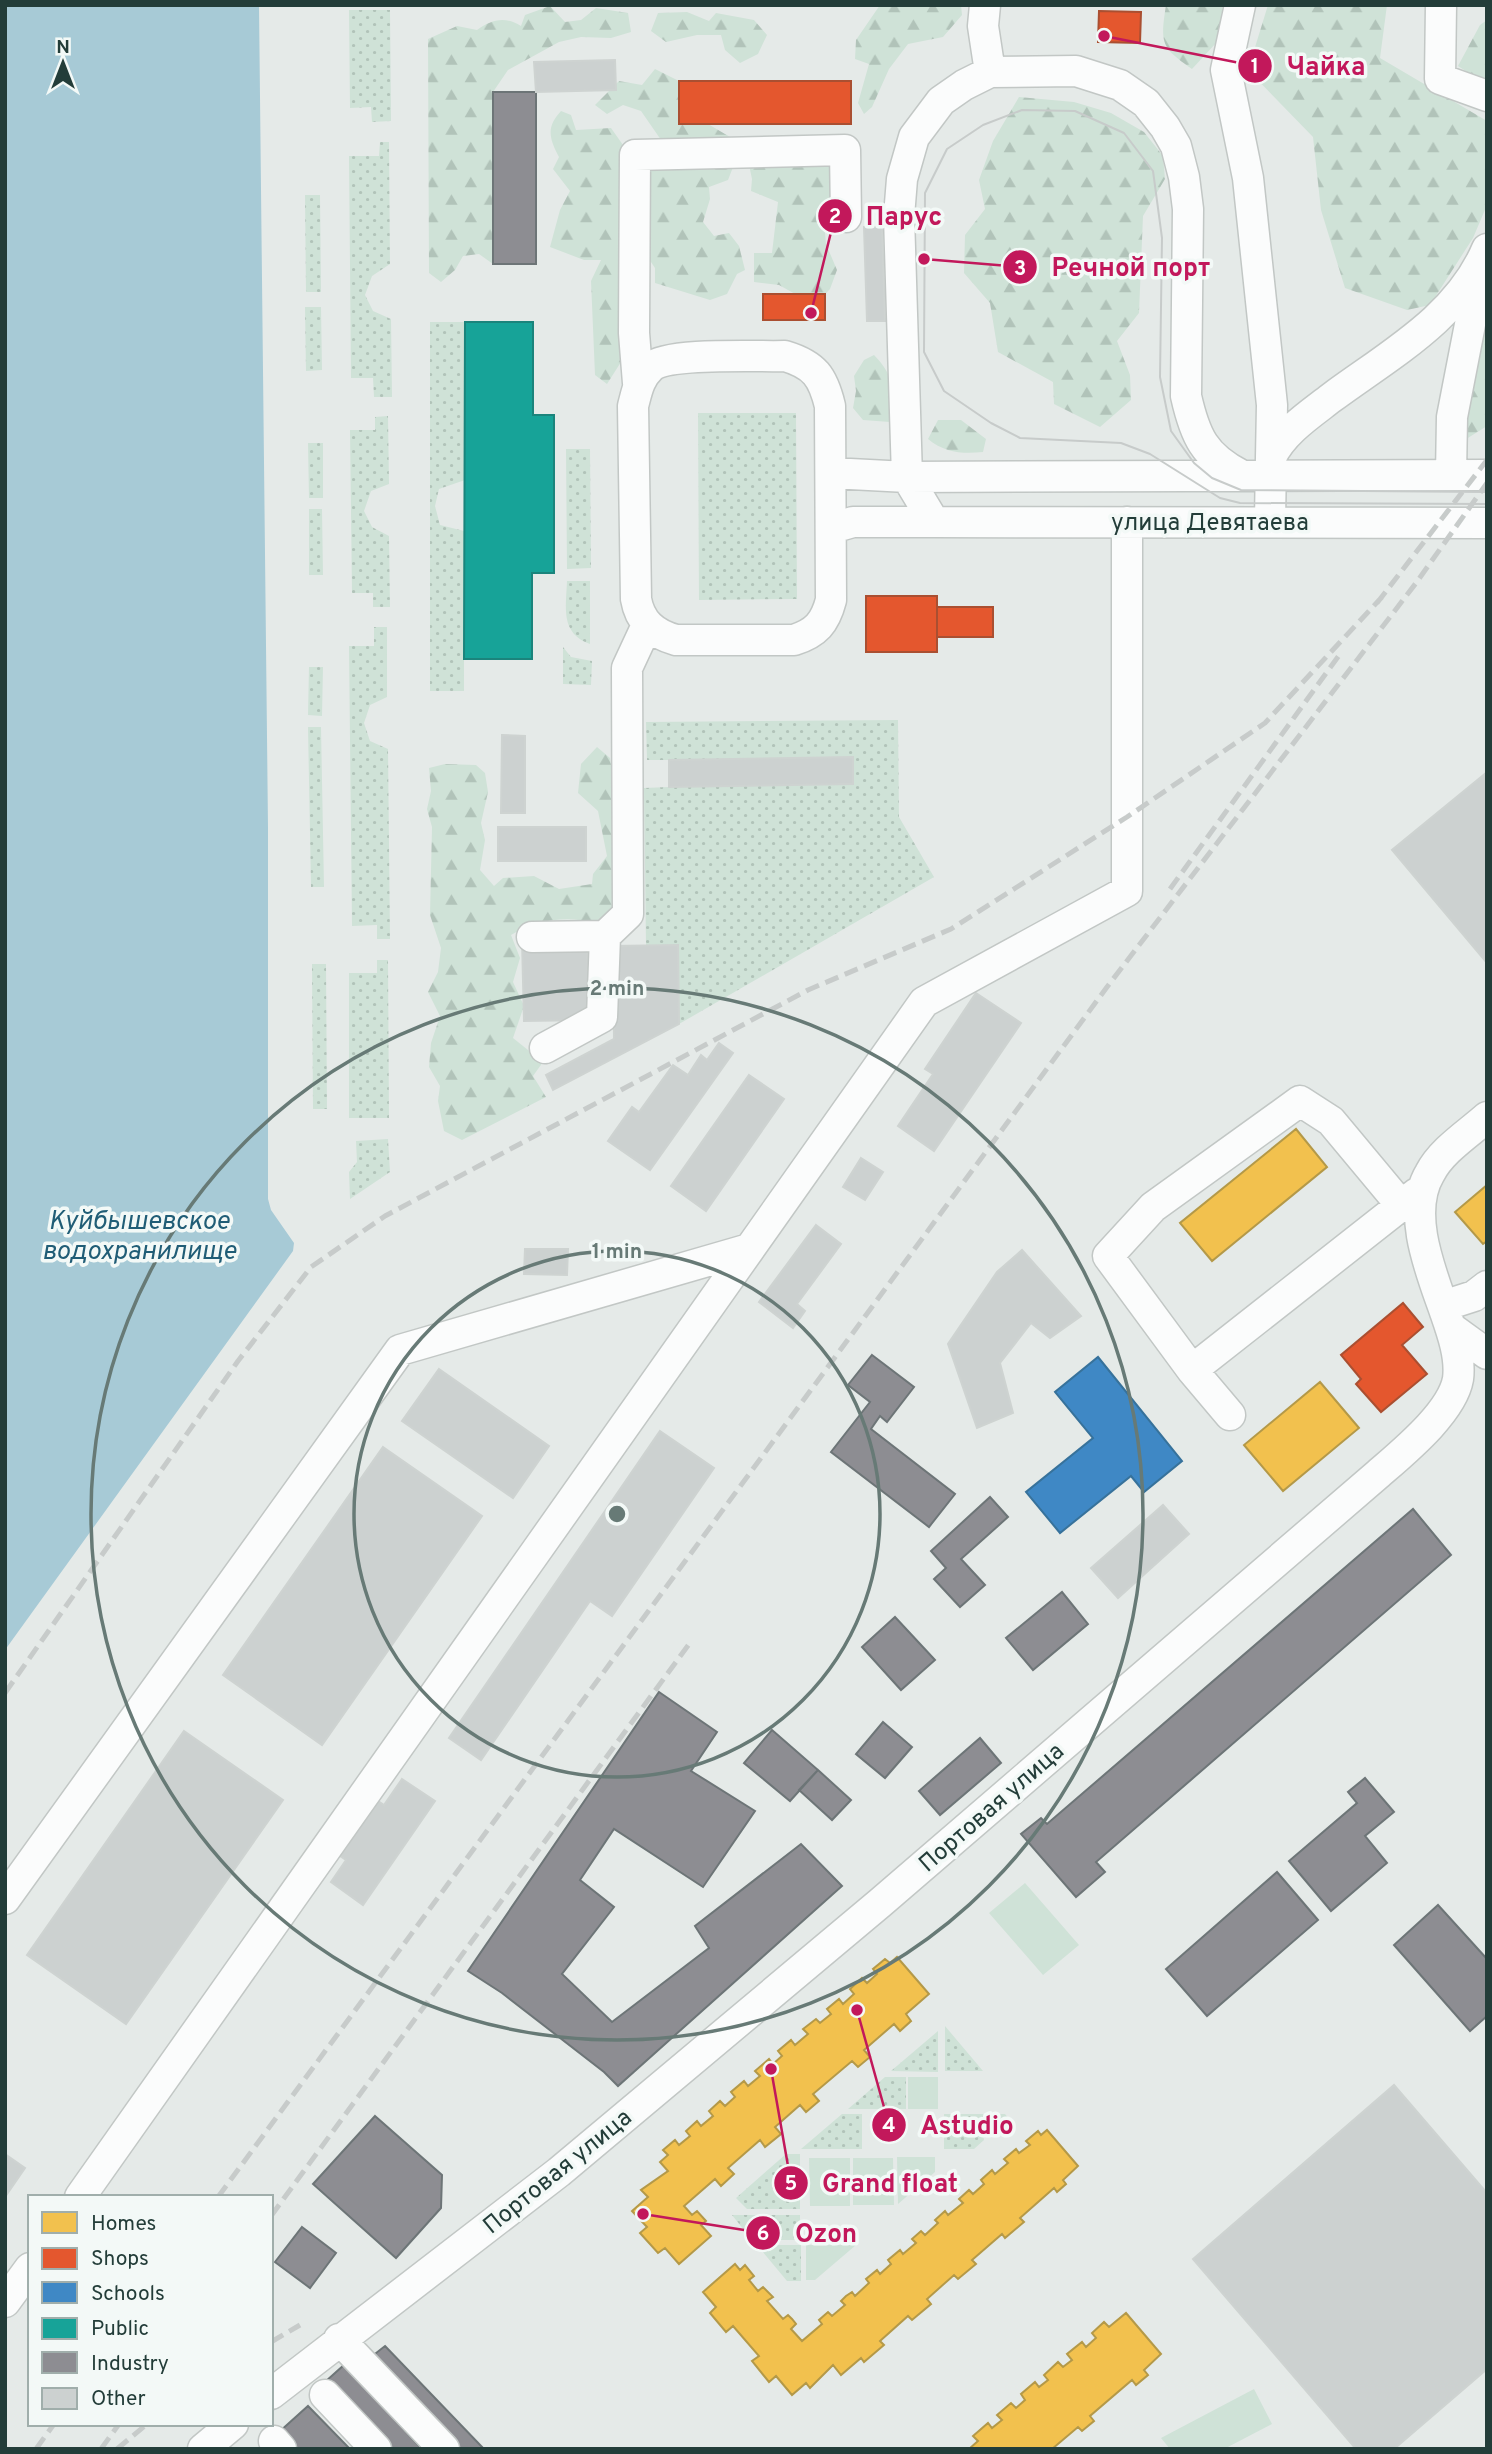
<svg xmlns="http://www.w3.org/2000/svg" width="1492" height="2454" font-family="Overpass,sans-serif">
<defs>
<pattern id="grass-dots" width="8" height="8" patternUnits="userSpaceOnUse" patternTransform="scale(1.75)"><rect width="8" height="8" fill="#cfe2d7"/><path d="M2 2h.1M6 6h.1" fill="none" stroke="#b1c3b9" stroke-width="1.8" stroke-linecap="round"/></pattern>
<pattern id="forest-firs" width="22" height="20" patternUnits="userSpaceOnUse" patternTransform="scale(1.75)"><rect width="22" height="20" fill="#cfe2d7"/><path d="M5 1l3.5 6h-7zM16 11l3.5 6h-7z" fill="#b1c3b9"/></pattern>
</defs>
<rect width="100%" height="100%" fill="#e5eae8"/>
<path fill="url(#grass-dots)" d="M349 10H390L391 121 372 122 371 107 350 108Z
M380 142H389L390 264 372 276 365 295 373 311 391 319 392 397H374L373 378H351L349 156H379Z
M305 195H320L321 292H306Z
M305 307H321L322 370 306 371Z
M430 322H465V480L439 489 435 506 440 525 464 531V691H430Z
M698 413H796L797 599 699 600Z
M388 416 389 484 371 491 364 511 372 527 389 536 390 607H373V593H352L350 430H375V417Z
M308 443H323V498H309Z
M566 449H590L591 568 567 569Z
M309 509H322L323 575H309Z
M567 581H590V644C560 633 566 608 567 581Z
M374 627H387V697L370 705 364 723 370 741 388 749 390 939H377V925L352 926 349 646H374Z
M563 647 571 657 592 661 591 685 563 684Z
M309 667H323L322 716 308 715Z
M898 720 899 817 934 877 679 1024 678 945H646L644 788 669 787V760H647L646 722Z
M308 727H321L324 887H311Z
M377 960H388L389 1118H349V973H377Z
M312 964H326L327 1109H313Z
M388 1139 390 1172 350 1199 349 1172 357 1162 356 1141Z
M945 2026 983 2071H945Z
M938 2031V2072L891 2071Z
M885 2077H906V2109H848Z
M842 2114H862V2149H801Z
M944 2114H1005L1009 2119 997 2129 991 2127 983 2134 984 2140 974 2149H944Z
M786 2154H800V2209H747L736 2198Z
M732 2215H800V2240H752Z
M757 2245H801V2281H787Z"/>
<path fill="url(#forest-firs)" d="M880 5H961L962 15 943 37 908 44 889 69 872 107 864 114 858 103 869 64 855 59 856 40Z
M1166 5H1223L1217 42 1192 69C1161 47 1160 44 1166 5Z
M1268 5H1387L1380 58 1487 121V205L1473 238 1430 305 1407 310 1345 288 1321 210 1313 137 1248 70Z
M550 6 565 22 581 20 596 8 628 13 631 32 611 38 581 37 559 42 508 70 493 92V264L479 254 463 256 455 270 441 282 429 273 428 39 457 26 477 30C492 19 505 16 521 26L525 15Z
M687 12 709 21 716 13 754 20 767 35 758 54 740 63 725 50 721 35H697L666 42 651 31 658 13Z
M1487 20V85L1458 66 1480 25Z
M655 69 679 81V124H708L742 144 728 180 709 187 710 199 703 222 714 236 729 233 739 246 745 270 737 274 727 294 710 300 655 283V268L645 253 646 172 668 150 641 111 623 105 607 114 595 105 619 81 642 85Z
M1019 97 1074 102 1111 113 1144 132 1163 156 1165 179 1143 216 1139 313 1117 341 1130 375 1131 400 1100 427 1054 404 1053 382 998 352 990 303 964 273 965 235 985 209 979 180 993 141Z
M561 111 571 115 576 130 611 128 623 145 632 171 620 327 621 362 607 384 595 375 591 281 601 260H584L550 247 560 210 570 191 553 169 559 157C549 138 546 127 561 111Z
M756 138 837 166V210L824 222 826 244 837 270 830 289 815 305 779 285 754 282V253H772L778 202 751 191 752 179 748 160Z
M1487 303V426L1463 441Z
M874 355C899 381 889 389 890 422L863 420 853 408 856 391 854 376 864 360Z
M938 420H961L986 439 983 452C963 454 945 453 928 439Z
M597 747 610 758 616 798 617 903 595 923C567 915 535 920 511 935L520 958 513 982 524 1006 513 1038 543 1062 533 1076 546 1097 462 1140 444 1131 438 1101 440 1086 429 1067 431 1043 440 1016 428 992 438 972 441 948 430 915 432 827 427 809 431 791 429 768 445 764 476 765 485 773 488 792 481 823 485 840 480 870 494 886 503 878 534 876 559 889 592 884 593 874 607 856 598 811 578 793 581 764Z"/>
<path fill="#cfe2d7" d="M1025 1883 1079 1945 1043 1975 989 1913Z
M908 2077H938V2109H908Z
M897 2157H935V2172L898 2204Z
M809 2158H850V2206H810Z
M853 2158H893L894 2205H853Z
M806 2245H856L815 2280H806Z
M1254 2389 1272 2424 1224 2449H1170L1161 2438Z"/>
<path fill="#a7cad6" d="M5 5H259L268 828V1199L271 1210 294 1243 293 1251 5 1650Z"/>
<path fill="#f2c14e" stroke="#b49948" stroke-width="2" d="M1296 1129 1327 1167 1212 1261 1180 1223Z
M1487 1185V1241L1483 1244 1455 1212Z
M1320 1382 1359 1428 1283 1491 1244 1445Z
M897 1957 929 1994 906 2014 911 2021 900 2031 894 2024 864 2050 870 2057 858 2067 852 2061 813 2094 819 2101 806 2112 800 2105 775 2127 781 2134 765 2147 760 2140 728 2168 734 2174 721 2186 715 2179 684 2206 692 2215 697 2211 706 2221 701 2225 711 2236 679 2264 665 2248 658 2253 640 2233 647 2227 632 2211 648 2197 641 2190 668 2171 660 2162 668 2155 663 2150 675 2140 679 2145 690 2136 686 2131 697 2121 701 2126 713 2116 709 2111 720 2101 725 2106 735 2097 731 2092 744 2081 748 2086 760 2076 755 2071 769 2059 773 2064 782 2056 778 2051 791 2040 795 2045 808 2034 803 2029 816 2019 820 2023 831 2014 827 2009 839 1999 843 2004 854 1994 850 1989 862 1978 867 1983 877 1974 873 1969 885 1959 890 1963Z
M1047 2130 1078 2166 1063 2180 1066 2184 1057 2192 1054 2188 1020 2218 1024 2222 1005 2238 1002 2234 972 2260 976 2264 958 2279 954 2275 927 2299 931 2304 912 2320 908 2316 880 2341 884 2345 864 2362 861 2358 841 2375 833 2365 810 2388 806 2383 792 2395 776 2376 769 2382 752 2361 759 2356 733 2326 726 2332 710 2313 716 2307 703 2292 735 2264 740 2270 745 2265 754 2276 749 2280 758 2291 763 2287 773 2297 767 2301 783 2319 788 2315 792 2319 796 2324 791 2329 802 2341 822 2324 819 2320 828 2312 832 2316 845 2305 841 2301 846 2296 852 2292 855 2296 869 2283 866 2279 877 2270 880 2274 891 2264 888 2260 900 2250 903 2254 916 2243 912 2239 921 2231 925 2235 938 2223 935 2220 945 2211 948 2215 963 2203 959 2199 969 2190 973 2194 984 2184 981 2180 992 2170 995 2174 1008 2163 1004 2159 1016 2149 1019 2153 1030 2145 1026 2141 1038 2131 1041 2135Z
M1126 2313 1161 2354 1144 2370 1148 2375 1136 2385 1132 2380 1090 2416 1094 2421 1082 2431 1078 2427 1052 2449H969L978 2441 973 2436 988 2423 992 2428 1002 2420 997 2415 1011 2403 1016 2408 1025 2400 1021 2394 1035 2382 1039 2387 1048 2380 1044 2375 1058 2362 1063 2367 1072 2360 1067 2354 1082 2342 1086 2347 1096 2338 1092 2333 1104 2322 1109 2327Z"/>
<path fill="#e4572e" stroke="#aa4f31" stroke-width="2" d="M1099 11 1141 12 1140 43 1098 42Z
M679 81H851V124H679Z
M763 294H825V320H763Z
M866 596H937V652H866Z
M937 607H993V637H937Z
M1403 1303 1423 1327 1402 1345 1427 1374 1381 1412 1356 1384 1361 1379 1341 1355Z"/>
<path fill="#3f88c5" stroke="#37729b" stroke-width="2" d="M1098 1357 1182 1461 1144 1492 1131 1476 1060 1533 1026 1492 1093 1438 1055 1392Z"/>
<path fill="#17a398" stroke="#1b847c" stroke-width="2" d="M465 322H533V415H554V573H532V659H464Z"/>
<path fill="#8d8d92" stroke="#6d7577" stroke-width="2" d="M493 92H536V264H493Z
M872 1355 914 1387 887 1422 880 1416 871 1429 955 1494 929 1527 831 1452 870 1402 848 1385Z
M990 1497 1008 1517 961 1559 985 1585 960 1607 934 1579 946 1568 931 1551Z
M1413 1509 1451 1555 1096 1862 1105 1872 1076 1897 1021 1834 1041 1818 1047 1824Z
M1062 1592 1088 1624 1033 1670 1006 1638Z
M895 1617 935 1660 901 1690 862 1647Z
M659 1692 717 1732 691 1771 755 1811 703 1887 614 1829 580 1880 614 1907 562 1974 612 2022 709 1948 695 1926 801 1844 842 1886 618 2086 604 2072 502 1993 468 1971Z
M883 1722 912 1747 885 1778 856 1754Z
M772 1730 818 1770 790 1801 744 1763Z
M980 1738 1001 1763 940 1815 919 1791Z
M818 1770 851 1800 832 1820 799 1790Z
M1365 1778 1394 1812 1365 1836 1387 1863 1331 1911 1289 1861 1357 1803 1348 1792Z
M1277 1872 1318 1920 1207 2016 1166 1969Z
M1438 1905 1487 1959V2016L1470 2031 1394 1945Z
M375 2116 442 2175 441 2208 396 2258 313 2184Z
M302 2227 336 2253 310 2288 275 2262Z
M385 2346 484 2449H457L371 2357Z
M344 2365 422 2449H390L326 2381Z
M308 2406 350 2449H295L279 2432Z"/>
<path fill="#ccd1d0" stroke="#ced3d1" stroke-width="2" d="M615 60 616 90 536 92 534 62Z
M864 227H882L885 321H867Z
M502 735 525 736V813H501Z
M853 757V784L669 787V760Z
M1487 772V963L1392 850Z
M498 827H586V861H498Z
M587 938 589 1020 524 1021 522 940Z
M678 945 679 1024 553 1090 546 1075 614 1039 613 946Z
M976 993 1021 1023 934 1151 898 1126 933 1074 925 1069Z
M719 1043 733 1053 650 1170 608 1141 632 1107 639 1112 673 1065 688 1075 701 1055 707 1060Z
M749 1075 784 1099 706 1211 671 1186Z
M861 1158 883 1172 865 1200 843 1187Z
M816 1225 841 1244 797 1304 805 1311 793 1328 759 1302Z
M525 1249H568L567 1275 524 1274Z
M1022 1250 1081 1316 1050 1338 1031 1323 1000 1363 1013 1413 977 1428 948 1344 997 1272Z
M439 1369 549 1446 513 1498 402 1421Z
M660 1431 714 1468 612 1616 590 1601 481 1760 449 1738Z
M383 1447 482 1516 322 1745 223 1675Z
M1163 1505 1189 1534 1118 1598 1091 1568Z
M184 1731 283 1800 126 2024 27 1955Z
M402 1779 435 1801 363 1905 331 1882 346 1860 337 1854 375 1799 384 1805Z
M1394 2085 1487 2193V2369L1394 2449H1356L1193 2259Z
M5 2154 25 2168 5 2197Z"/>
<g fill="none" stroke-linecap="round" stroke-linejoin="round">
<g stroke="#c2c7c5" stroke-width="33">
<path id="minor" d="M985 5 983 26 990 72
M1240 5 1226 70 1248 178 1272 405 1271 457
M1441 5 1440 79 1487 96
M785 356C815 365 823 377 830 406L831 600C825 623 816 633 794 640H676C654 634 640 622 636 599L633 406C637 391 639 378 651 367 669 352 758 357 785 356Z
M638 383 634 333 635 155 845 150 846 217
M831 473 907 477 1487 475
M1451 475 1452 417 1480 273
M934 522 907 477 899 216 902 179 914 137 941 101 964 85 990 72 1076 71 1120 85 1146 103 1165 127 1176 146 1184 177 1188 209 1186 396C1195 436 1204 456 1241 475
M1270 522 1271 457C1283 432 1309 415 1331 398 1389 355 1458 318 1487 249
M832 528 853 522H934L1487 523
M532 937 605 936
M545 1048 602 1017 605 936 628 914 627 668 647 625
M1443 1306 1474 1296 1487 1286
M1450 1327 1487 1354
M1192 1370 1417 1193
M1230 1415 1192 1370 1108 1256 1153 1207 1300 1101 1331 1121 1401 1205
M5 1899 400 1350 749 1249
M80 2197 924 1002 1127 891V522
M5 2302 30 2268
M339 2339 444 2449
M271 2394 559 2172 880 1903 1377 1475C1402 1453 1452 1413 1458 1379 1461 1357 1452 1332 1445 1312 1431 1272 1406 1213 1430 1173 1442 1150 1468 1134 1487 1117
M325 2395 376 2449
M274 2441 281 2449
M203 2449 233 2424"/>
</g>
<use href="#minor" stroke="#fbfcfc" stroke-width="30"/>
<path stroke="#c7cbca" stroke-width="2" d="M1487 492 1241 490 1212 478 1194 463 1171 431 1160 377 1162 238 1153 171 1124 133 1075 111 1022 110 983 125 947 149 925 193 924 352 944 391 991 423 1020 438 1121 443 1150 454 1220 498 1240 503 1487 504"/>
<path stroke="#c7cbca" stroke-width="5" stroke-dasharray="14 7" stroke-linecap="butt" d="M1377 603 1487 460
M1170 889 1340 654
M5 1693 238 1361 311 1267 385 1216 808 990 951 929 1127 817 1265 723 1382 597
M218 2197 1107 987 1416 583 1487 483
M271 2216 692 1640
M271 2342 300 2325
M36 2449 54 2424
M101 2449 119 2424
M117 2449 147 2424"/>
</g>
<g fill="none" stroke="#677a76" stroke-width="3.5">
<circle cx="617" cy="1514" r="263"/>
<circle cx="617" cy="1514" r="526"/>
</g>
<g text-anchor="middle" stroke-width="7" stroke-linejoin="round" paint-order="stroke">
<g font-size="24" fill="#233d39" stroke="#f3f9f7">
<text x="1210" y="530">улица Девятаева</text>
<text transform="translate(991 1807) rotate(-41)" y="8">Портовая улица</text>
<text transform="translate(557 2171) rotate(-39)" y="8">Портовая улица</text>
</g>
<g font-size="26" font-style="italic" fill="#205d76" stroke="#f3f9f7">
<text x="139" y="1229">Куйбышевское<tspan x="139" dy="30">водохранилище</tspan></text>
</g>
</g>
<circle cx="617" cy="1514" r="10" fill="#677a76" stroke="#f3f9f7" stroke-width="3.5"/>
<g font-size="21" text-anchor="middle" font-weight="bold" fill="#677a76" stroke="#f3f9f7" stroke-width="7" stroke-linejoin="round" paint-order="stroke">
<text x="617" y="995">2 min</text>
<text x="617" y="1258">1 min</text>
</g>
<path fill="none" stroke="#c2185b" stroke-width="2.5" d="M1104 36L1255 66M811 313L835 216M924 259L1020 267M857 2010L889 2125M771 2069L791 2183M643 2214L763 2233"/>
<g fill="#c2185b" stroke="#f3f9f7" stroke-width="2.5">
<circle cx="1104" cy="36" r="7"/>
<circle cx="811" cy="313" r="7"/>
<circle cx="924" cy="259" r="7"/>
<circle cx="857" cy="2010" r="7"/>
<circle cx="771" cy="2069" r="7"/>
<circle cx="643" cy="2214" r="7"/>
<circle cx="1255" cy="66" r="18"/>
<circle cx="835" cy="216" r="18"/>
<circle cx="1020" cy="267" r="18"/>
<circle cx="889" cy="2125" r="18"/>
<circle cx="791" cy="2183" r="18"/>
<circle cx="763" cy="2233" r="18"/>
</g>
<g font-size="21" text-anchor="middle" font-weight="bold" fill="#fff">
<text x="1255" y="73">1</text>
<text x="835" y="223">2</text>
<text x="1020" y="275">3</text>
<text x="889" y="2132">4</text>
<text x="791" y="2190">5</text>
<text x="763" y="2240">6</text>
</g>
<g font-size="26" text-anchor="middle" font-weight="bold" fill="#c2185b" stroke="#f3f9f7" stroke-width="7" stroke-linejoin="round" paint-order="stroke">
<text x="1326" y="75">Чайка</text>
<text x="904" y="225">Парус</text>
<text x="1131" y="276">Речной порт</text>
<text x="967" y="2134">Astudio</text>
<text x="890" y="2192">Grand float</text>
<text x="826" y="2242">Ozon</text>
</g>
<rect width="1492" height="2454" fill="none" stroke="#233d39" stroke-width="14"/>
<rect x="28" y="2195" width="245" height="231" fill="#f3f9f7" stroke="#a0aeab" stroke-width="2"/>
<rect x="42" y="2212" width="35" height="21" fill="#f2c14e" stroke="#a0aeab" stroke-width="2"/>
<text x="91" y="2230" font-size="21" fill="#233d39">Homes</text>
<rect x="42" y="2248" width="35" height="21" fill="#e4572e" stroke="#a0aeab" stroke-width="2"/>
<text x="91" y="2265" font-size="21" fill="#233d39">Shops</text>
<rect x="42" y="2282" width="35" height="21" fill="#3f88c5" stroke="#a0aeab" stroke-width="2"/>
<text x="91" y="2300" font-size="21" fill="#233d39">Schools</text>
<rect x="42" y="2318" width="35" height="21" fill="#17a398" stroke="#a0aeab" stroke-width="2"/>
<text x="91" y="2335" font-size="21" fill="#233d39">Public</text>
<rect x="42" y="2352" width="35" height="21" fill="#8d8d92" stroke="#a0aeab" stroke-width="2"/>
<text x="91" y="2370" font-size="21" fill="#233d39">Industry</text>
<rect x="42" y="2388" width="35" height="21" fill="#ccd1d0" stroke="#a0aeab" stroke-width="2"/>
<text x="91" y="2405" font-size="21" fill="#233d39">Other</text>
<g transform="translate(63 63)" stroke="#f3f9f7" stroke-width="5" paint-order="stroke">
<path d="M0-5L12 26L0 18L-12 26Z" fill="#233d39"/>
<text y="-10" font-size="19" font-weight="bold" text-anchor="middle" fill="#233d39">N</text>
</g>
</svg>
